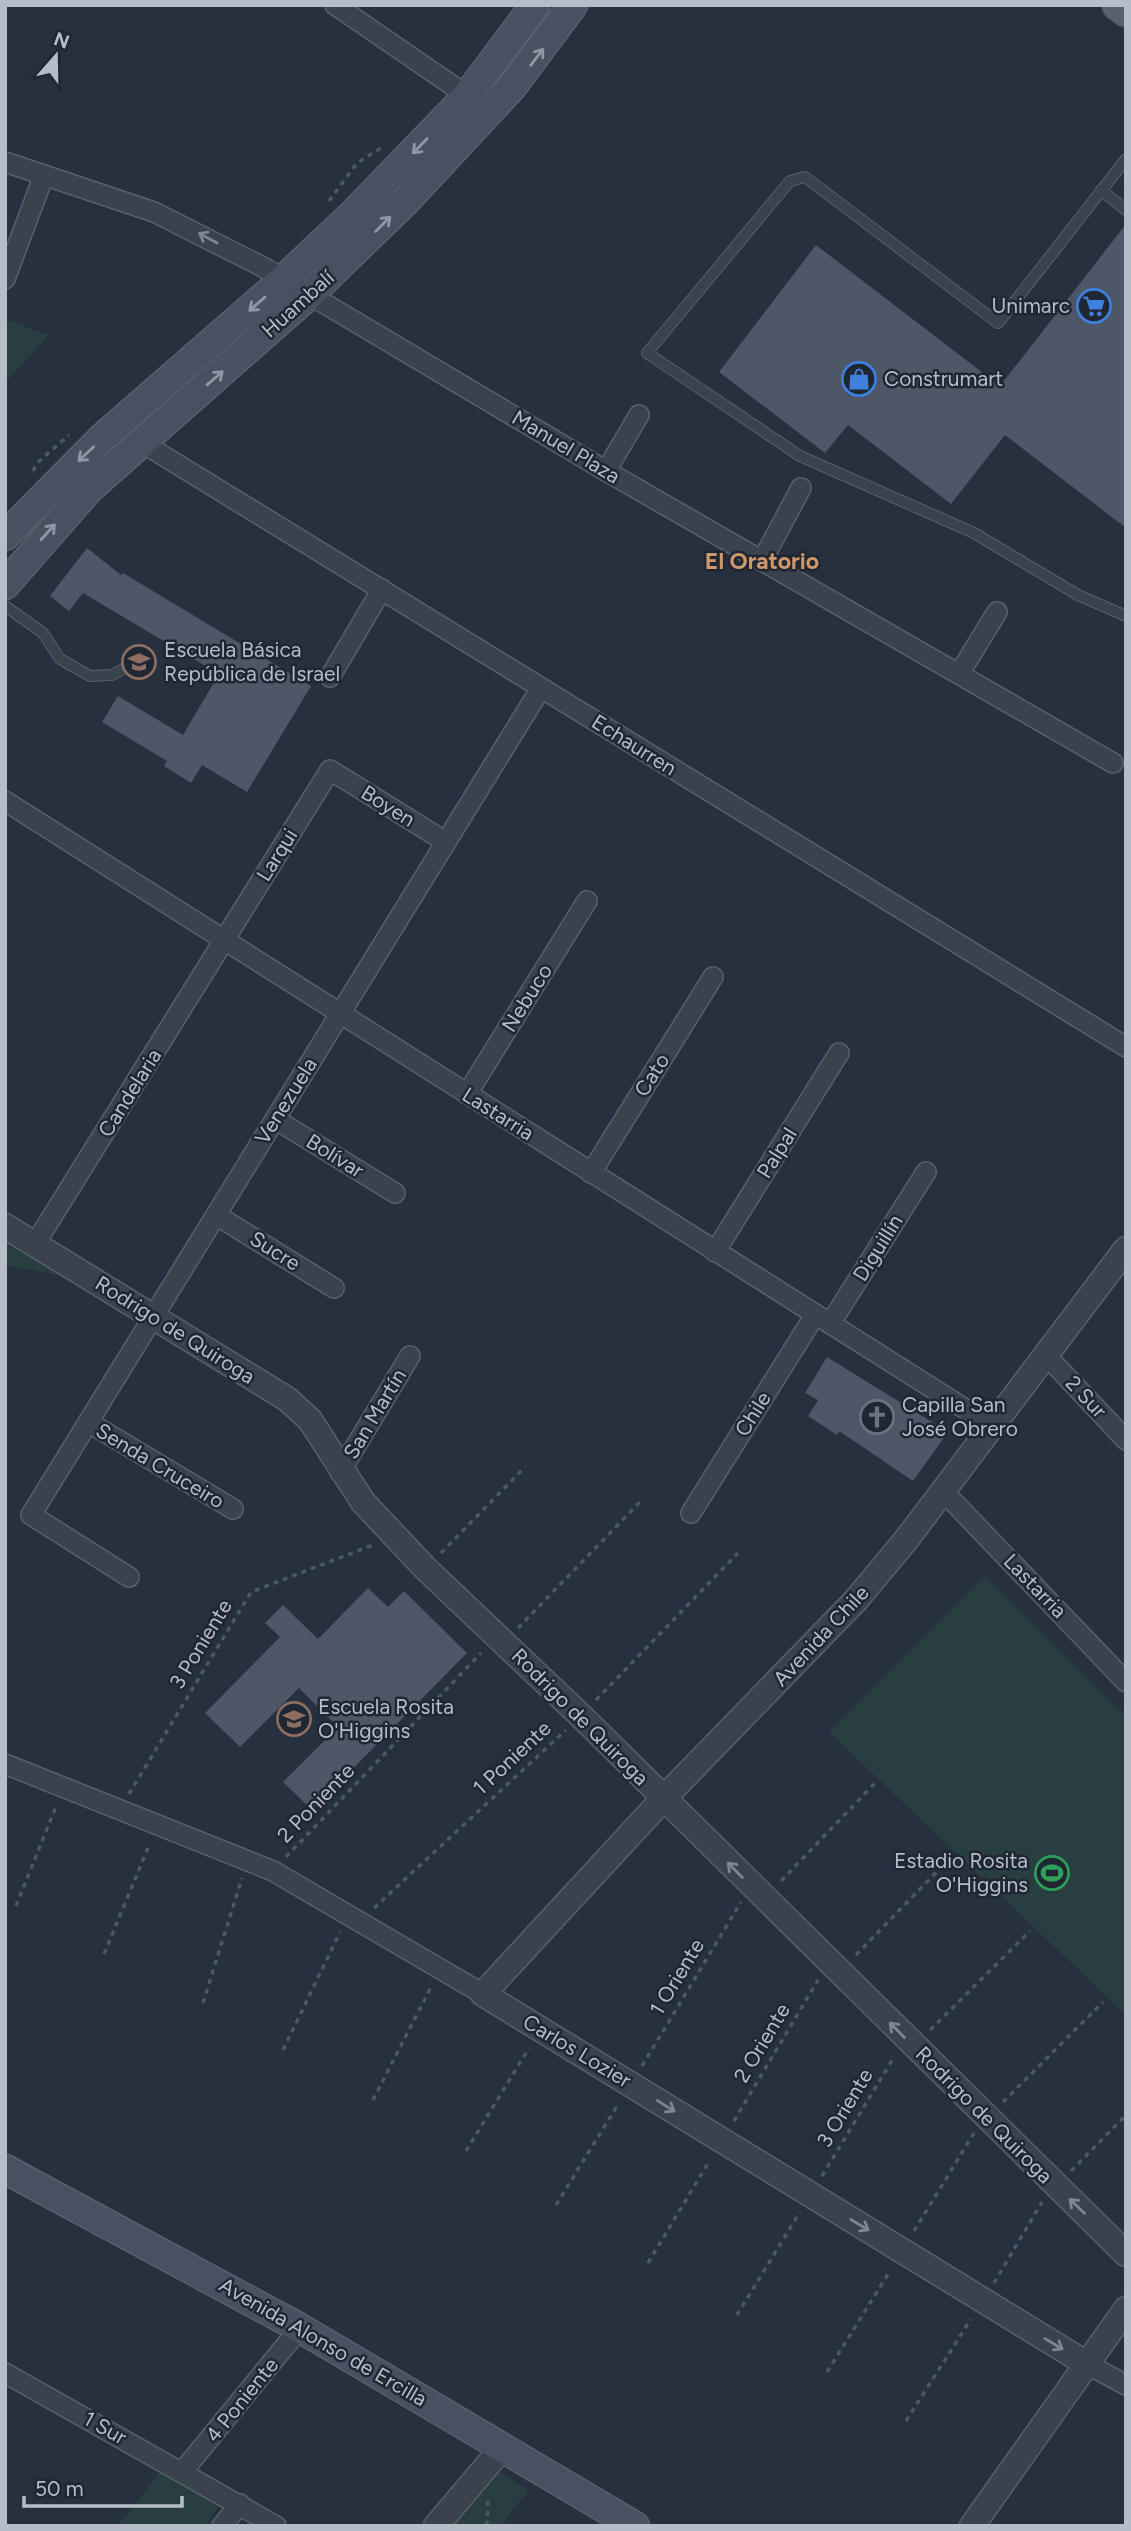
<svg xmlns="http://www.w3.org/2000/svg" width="1131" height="2531" font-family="Figtree,sans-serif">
<rect width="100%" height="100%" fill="#26303e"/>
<path fill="#293e40" d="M5 319 49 335 5 383Z
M5 1241 60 1275 5 1266Z
M985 1576 1126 1717V2015L829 1732Z
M161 2471 222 2503 204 2526H118Z
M498 2471 529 2490 500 2526H452Z"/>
<path fill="#4d5767" d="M1126 224V528L1005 435 951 504 848 425 825 453 719 372 816 245 1000 386Z
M87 548 121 575 123 573 311 686 247 792 202 765 191 783 164 766 167 761 102 722 118 696 183 735 219 674 83 593 69 611 50 596Z
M827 1357 948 1432 913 1481 839 1431 837 1435 808 1416 818 1400 805 1393Z
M368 1588 388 1607 404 1591 467 1653 312 1810 283 1782 338 1727 299 1688 240 1747 205 1713 280 1637 265 1623 283 1605 318 1639Z"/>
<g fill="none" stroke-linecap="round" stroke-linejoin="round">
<g stroke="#58606c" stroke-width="12">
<path id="service" d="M1126 159 998 323 805 177 790 181 647 353 800 456 974 533 1078 595 1126 616
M1101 190 1126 210
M5 606 43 633 60 659 90 676 112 675 138 661"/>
</g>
<g stroke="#58606c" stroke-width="22">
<path id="minor" d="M335 5 475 101
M5 162 154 212 263 267 606 471 1113 763
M5 279 44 175
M141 442 1126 1047
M606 471 639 415
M762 561 801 488
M959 674 997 612
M330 677 382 589
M5 801 992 1426
M467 1094 587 901
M275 1119 395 1193
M591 1173 713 977
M216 1215 334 1288
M35 1244 330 770 446 842
M715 1252 839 1053
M830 1324 926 1172
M1046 1355 1126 1440
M88 1422 233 1509
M340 1472 410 1356
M943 1491 1126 1682
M691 1513 815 1315
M129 1577 31 1515 541 688
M5 1764 273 1871 483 1994
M1087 2364 1126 2385
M5 2373 276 2526
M183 2471 300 2328
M222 2526 240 2504"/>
</g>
<g stroke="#58606c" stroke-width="27">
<path id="tertiary" d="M5 1226 287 1399 310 1420 363 1502 426 1569 581 1716 1126 2254
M1087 2364 483 1994 663 1799 856 1600 906 1540 1126 1249
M436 2526 503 2447
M972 2526 1126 2309"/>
</g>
<g stroke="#58606c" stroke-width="31">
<path id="secondary" d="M5 536 102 438 284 279 352 215 467 96 535 5
M5 585 90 488 310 294 406 201 512 87 573 5
M5 2169 300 2328 635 2526"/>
</g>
<g stroke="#434b57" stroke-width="34">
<path id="primary" d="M1118 5 1126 11"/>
</g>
<path stroke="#485b5e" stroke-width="3.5" stroke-dasharray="5 5" stroke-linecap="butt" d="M329 201 357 163 381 148
M33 471 37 463 69 435
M441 1553 525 1467
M518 1628 641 1501
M596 1700 738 1553
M129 1794 251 1592 373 1545
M286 1857 481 1653
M781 1881 876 1782
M16 1906 57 1804
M374 1908 566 1730
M104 1954 150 1843
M856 1955 952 1856
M203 2003 242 1878
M930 2030 1030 1931
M283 2050 340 1932
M642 2066 741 1902
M373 2100 431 1987
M1003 2102 1103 2002
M734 2121 818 1980
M466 2151 529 2048
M1071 2171 1126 2115
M822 2176 894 2057
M556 2205 619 2103
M914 2231 974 2133
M648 2263 710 2160
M994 2283 1042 2202
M737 2315 800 2212
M827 2372 890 2271
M906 2421 971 2319
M487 2526 488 2500"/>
<use href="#service" stroke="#3a424e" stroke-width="10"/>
<use href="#minor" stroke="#3a424e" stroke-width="19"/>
<use href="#tertiary" stroke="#3a424e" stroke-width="24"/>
<use href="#secondary" stroke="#485161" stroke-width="28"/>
<use href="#primary" stroke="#58616e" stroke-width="32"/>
</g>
<defs><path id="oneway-shaft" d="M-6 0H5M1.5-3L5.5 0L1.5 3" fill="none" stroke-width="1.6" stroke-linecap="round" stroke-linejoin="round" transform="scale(1.75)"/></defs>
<g stroke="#9097a5">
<use href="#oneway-shaft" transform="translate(537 57) rotate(-53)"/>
<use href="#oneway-shaft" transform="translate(420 146) rotate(134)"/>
<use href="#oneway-shaft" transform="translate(383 224) rotate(-45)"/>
<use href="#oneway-shaft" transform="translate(257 304) rotate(139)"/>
<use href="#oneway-shaft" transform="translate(215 378) rotate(-41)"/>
<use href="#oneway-shaft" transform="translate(86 454) rotate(137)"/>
<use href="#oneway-shaft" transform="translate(48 532) rotate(-48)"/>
</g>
<g stroke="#7e8692">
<use href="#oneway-shaft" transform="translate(208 238) rotate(-152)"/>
<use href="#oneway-shaft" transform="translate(735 1870) rotate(-135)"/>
<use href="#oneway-shaft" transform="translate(897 2030) rotate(-135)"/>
<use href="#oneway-shaft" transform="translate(666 2106) rotate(32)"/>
<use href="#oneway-shaft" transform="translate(1077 2206) rotate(-136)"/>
<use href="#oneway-shaft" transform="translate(860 2225) rotate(31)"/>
<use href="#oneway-shaft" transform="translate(1054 2344) rotate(31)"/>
</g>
<defs>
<g id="supermarket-ring" transform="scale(1.75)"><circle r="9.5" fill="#1f2733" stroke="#3f7fe0" stroke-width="1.5"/><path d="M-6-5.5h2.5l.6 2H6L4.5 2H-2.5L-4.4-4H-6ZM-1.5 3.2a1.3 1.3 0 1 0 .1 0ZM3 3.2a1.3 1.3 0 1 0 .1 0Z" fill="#3f7fe0"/></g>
<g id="shop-ring" transform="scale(1.75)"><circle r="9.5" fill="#1f2733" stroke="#3f7fe0" stroke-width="1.5"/><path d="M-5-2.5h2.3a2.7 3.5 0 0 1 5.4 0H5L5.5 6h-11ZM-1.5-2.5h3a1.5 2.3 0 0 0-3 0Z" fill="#3f7fe0"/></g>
<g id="school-ring" transform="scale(1.75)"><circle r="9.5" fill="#1f2733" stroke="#8d6e63" stroke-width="1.5"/><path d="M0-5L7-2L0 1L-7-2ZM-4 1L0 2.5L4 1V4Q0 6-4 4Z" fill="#8d6e63"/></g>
<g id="church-ring" transform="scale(1.75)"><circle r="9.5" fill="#1f2733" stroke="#6b7280" stroke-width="1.5"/><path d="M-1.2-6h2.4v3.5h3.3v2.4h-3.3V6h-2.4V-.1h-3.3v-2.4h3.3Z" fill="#6b7280"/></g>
<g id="stadium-ring" transform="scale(1.75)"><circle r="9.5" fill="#1f2733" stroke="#2e9e5b" stroke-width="1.5"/><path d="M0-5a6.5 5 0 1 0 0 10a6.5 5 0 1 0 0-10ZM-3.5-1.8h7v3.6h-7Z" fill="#2e9e5b"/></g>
</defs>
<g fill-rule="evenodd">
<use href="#supermarket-ring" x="1094" y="306"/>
<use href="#shop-ring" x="859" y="379"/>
<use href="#school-ring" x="139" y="662"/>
<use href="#church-ring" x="877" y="1417"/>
<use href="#school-ring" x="294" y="1719"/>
<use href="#stadium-ring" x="1052" y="1873"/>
</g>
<g text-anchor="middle" stroke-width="5" stroke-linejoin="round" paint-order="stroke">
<g font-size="21" fill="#b6bdc9" stroke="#1f2733">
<text transform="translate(298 304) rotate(-42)" y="7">Huambalí</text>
<text transform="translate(566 447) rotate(31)" y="7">Manuel Plaza</text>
<text transform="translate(634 745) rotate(32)" y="7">Echaurren</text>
<text transform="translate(388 806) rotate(32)" y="7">Boyen</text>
<text transform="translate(277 855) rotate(-58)" y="7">Larqui</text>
<text transform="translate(527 998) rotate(-58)" y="7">Nebuco</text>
<text transform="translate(652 1075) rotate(-58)" y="7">Cato</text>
<text transform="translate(130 1093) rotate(-58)" y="7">Candelaria</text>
<text transform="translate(286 1101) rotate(-58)" y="7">Venezuela</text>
<text transform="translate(498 1114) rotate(32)" y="7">Lastarria</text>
<text transform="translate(777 1153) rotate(-58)" y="7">Palpal</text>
<text transform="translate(335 1156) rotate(32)" y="7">Bolívar</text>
<text transform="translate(878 1248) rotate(-58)" y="7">Diguillín</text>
<text transform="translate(275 1251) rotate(32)" y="7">Sucre</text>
<text transform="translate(175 1330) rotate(32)" y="7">Rodrigo de Quiroga</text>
<text transform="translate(1086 1397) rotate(47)" y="7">2 Sur</text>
<text transform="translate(375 1414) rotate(-59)" y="7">San Martín</text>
<text transform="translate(753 1414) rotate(-58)" y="7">Chile</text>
<text transform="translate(160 1466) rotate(31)" y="7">Senda Cruceiro</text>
<text transform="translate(1035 1586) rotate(46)" y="7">Lastarria</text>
<text transform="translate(821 1636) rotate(-47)" y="7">Avenida Chile</text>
<text transform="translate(201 1644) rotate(-59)" y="7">3 Poniente</text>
<text transform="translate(580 1717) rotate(45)" y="7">Rodrigo de Quiroga</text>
<text transform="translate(512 1758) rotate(-43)" y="7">1 Poniente</text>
<text transform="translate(316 1803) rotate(-46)" y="7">2 Poniente</text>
<text transform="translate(677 1977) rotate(-59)" y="7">1 Oriente</text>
<text transform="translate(762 2043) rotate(-59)" y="7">2 Oriente</text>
<text transform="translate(577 2051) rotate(31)" y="7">Carlos Lozier</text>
<text transform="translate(845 2108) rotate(-59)" y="7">3 Oriente</text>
<text transform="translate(984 2115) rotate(45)" y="7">Rodrigo de Quiroga</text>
<text transform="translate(323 2342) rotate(30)" y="7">Avenida Alonso de Ercilla</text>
<text transform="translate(242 2400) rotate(-51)" y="7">4 Poniente</text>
<text transform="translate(105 2428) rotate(29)" y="7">1 Sur</text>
</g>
<g font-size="21" fill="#b6bdc9" stroke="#1f2733" text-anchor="start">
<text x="1070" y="313" text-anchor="end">Unimarc</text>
<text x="884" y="386">Construmart</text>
<text x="164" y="657">Escuela Básica<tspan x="164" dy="24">República de Israel</tspan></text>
<text x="902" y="1412">Capilla San<tspan x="902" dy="24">José Obrero</tspan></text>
<text x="318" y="1714">Escuela Rosita<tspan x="318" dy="24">O'Higgins</tspan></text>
<text x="1028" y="1868" text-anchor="end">Estadio Rosita<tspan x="1028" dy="24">O'Higgins</tspan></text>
</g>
<g font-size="23" font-weight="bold" fill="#cf986b" stroke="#1f2733">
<text x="762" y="569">El Oratorio</text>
</g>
</g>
<rect width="1131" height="2531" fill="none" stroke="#b6bdc9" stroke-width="14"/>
<g transform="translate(56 56) rotate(20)" stroke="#1f2733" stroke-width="5" paint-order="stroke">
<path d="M0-5L12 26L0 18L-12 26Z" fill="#b6bdc9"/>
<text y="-10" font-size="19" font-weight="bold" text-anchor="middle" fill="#b6bdc9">N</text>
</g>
<path d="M24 2496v10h158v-10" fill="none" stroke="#b6bdc9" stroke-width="3.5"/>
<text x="35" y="2496" font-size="21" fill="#b6bdc9" stroke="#1f2733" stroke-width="5" paint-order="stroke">50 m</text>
</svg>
